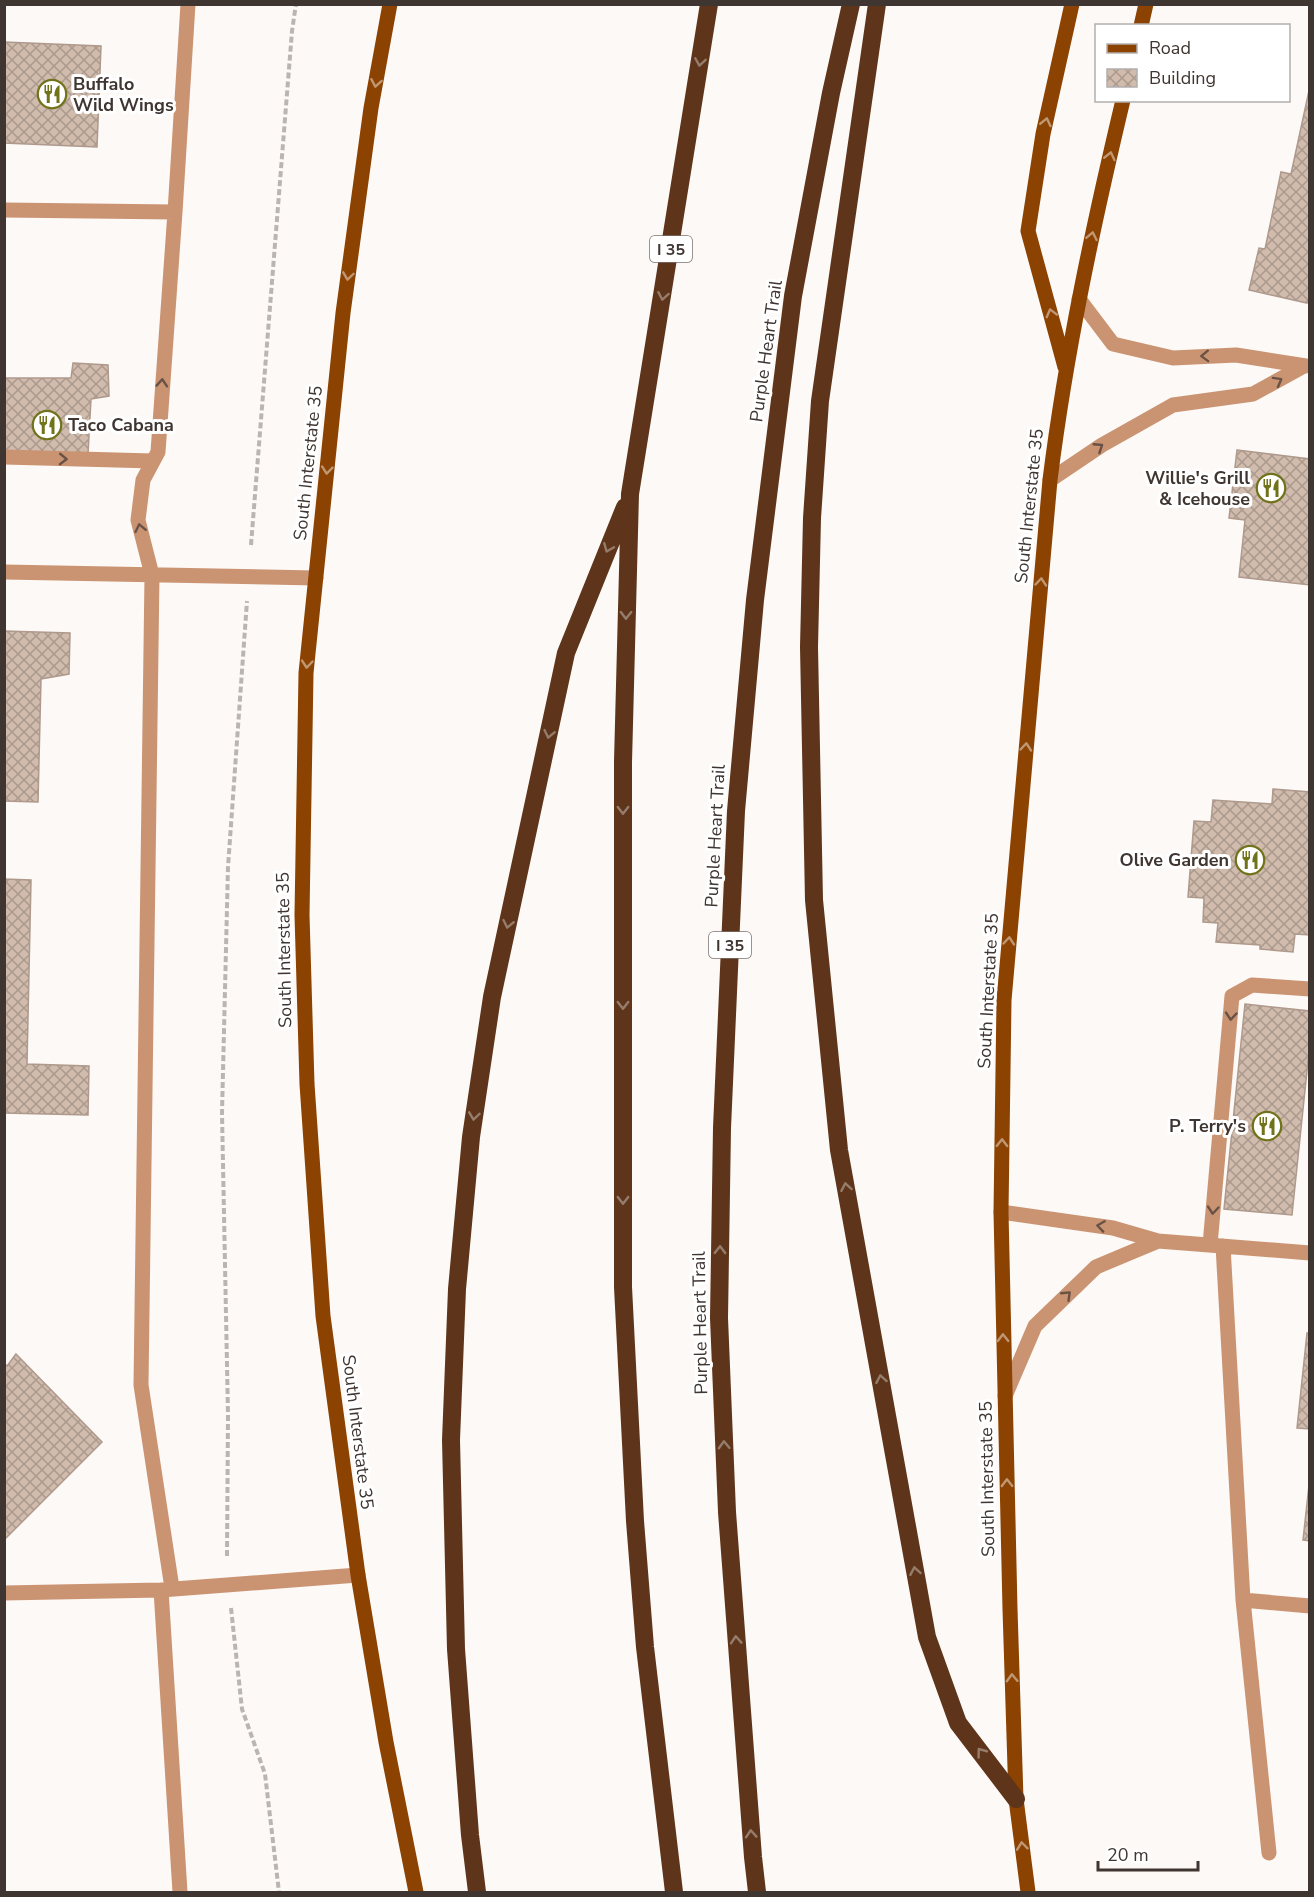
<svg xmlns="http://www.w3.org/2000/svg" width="1314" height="1897" font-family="'Nunito Sans',sans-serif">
<defs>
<pattern id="building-cross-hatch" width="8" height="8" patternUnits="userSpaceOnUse" patternTransform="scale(1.5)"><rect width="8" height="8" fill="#d0bbad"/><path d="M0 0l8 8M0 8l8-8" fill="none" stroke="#aa998d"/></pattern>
</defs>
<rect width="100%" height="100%" fill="#fdf9f6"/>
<path fill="url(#building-cross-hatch)" stroke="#ae998c" stroke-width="1.5" d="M4 42 101 46 97 147 4 143Z
M1310 86V294L1307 303 1249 290 1259 248 1265 249 1281 172 1291 174Z
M73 363 108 365 109 396 91 399 88 454 4 451V378H71Z
M1237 450 1310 459V585L1239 577 1245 520 1229 518Z
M4 631 70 633 69 674 41 679 38 802 4 801Z
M1273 789 1310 792V935L1295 934 1293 952 1260 949V945L1216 942 1218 923 1203 922 1204 898 1188 897 1194 821 1211 822 1213 800 1272 804Z
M4 879 31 880 27 1064 89 1066 88 1115 4 1113Z
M1245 1004 1310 1011V1042L1292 1215 1224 1209Z
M1307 1333H1310V1429L1297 1428Z
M16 1354 102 1442 5 1539 4 1363 7 1366Z
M1310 1476V1541L1303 1540Z"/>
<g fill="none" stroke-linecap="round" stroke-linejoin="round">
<path stroke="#bbb5b2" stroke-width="4" stroke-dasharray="6 3" stroke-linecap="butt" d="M251 545 292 31 296 4
M227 1556 228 1415 222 1113 228 867 247 601
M231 1608 242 1709 265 1774 279 1892"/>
<path stroke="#ca9473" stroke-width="15" d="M4 210 175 212 188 4
M1079 299 1113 344 1173 358 1236 355 1306 366
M4 457 153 461
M1050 480 1102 445 1173 405 1253 394 1304 366
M4 572 316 578
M1001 1212 1113 1228 1158 1241 1310 1253
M1210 1245 1232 996 1252 985 1310 989
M1223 1246 1243 1600 1269 1853
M1005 1396 1035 1326 1096 1267 1158 1241
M172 1588 141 1385 152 575 138 520 143 480 158 452 175 212
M4 1593 161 1590
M1243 1600 1310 1606
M180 1892 161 1590 358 1575"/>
<path stroke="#8c4200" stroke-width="15" d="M390 4 371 108 343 313 306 673 302 915 307 1084 323 1316 358 1575 386 1742 416 1892
M1141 26 1146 4
M1065 367 1028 231 1043 134 1072 4
M1028 1892 1016 1799 1010 1609 1001 1212 1004 1000 1050 480C1066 352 1093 226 1123 100"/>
<path stroke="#5e351b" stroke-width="18" d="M877 4 820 401 812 518 809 647 814 900 839 1150 927 1637 958 1723 1016 1799
M477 1892 470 1835 456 1649 451 1440 457 1289 471 1137 492 997 566 653 625 507
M674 1892 645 1647 635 1521 623 1287V762L630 494 709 4
M757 1892 753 1857 727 1512 719 1318 722 1128 736 811 755 600 793 296 831 93 851 4"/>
</g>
<defs><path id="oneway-chevron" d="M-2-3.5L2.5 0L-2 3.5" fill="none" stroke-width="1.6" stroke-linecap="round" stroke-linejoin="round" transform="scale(1.5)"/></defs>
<g stroke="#967c6b">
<use href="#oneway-chevron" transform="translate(700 62) rotate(99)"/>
<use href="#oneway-chevron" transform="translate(663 296) rotate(100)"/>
<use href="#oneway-chevron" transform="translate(608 548) rotate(112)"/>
<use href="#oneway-chevron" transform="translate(626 615) rotate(91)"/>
<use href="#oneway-chevron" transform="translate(549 734) rotate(102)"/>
<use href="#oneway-chevron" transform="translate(623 810) rotate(90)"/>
<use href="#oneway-chevron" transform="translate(508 924) rotate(102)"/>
<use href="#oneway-chevron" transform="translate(623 1005) rotate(90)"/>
<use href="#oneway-chevron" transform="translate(474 1116) rotate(98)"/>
<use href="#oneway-chevron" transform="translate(846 1187) rotate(-100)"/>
<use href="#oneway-chevron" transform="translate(623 1200) rotate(90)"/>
<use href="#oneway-chevron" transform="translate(720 1250) rotate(-89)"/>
<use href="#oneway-chevron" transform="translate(881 1379) rotate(-100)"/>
<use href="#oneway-chevron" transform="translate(724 1445) rotate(-92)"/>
<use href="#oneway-chevron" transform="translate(915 1571) rotate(-100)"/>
<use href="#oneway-chevron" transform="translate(736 1640) rotate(-94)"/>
<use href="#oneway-chevron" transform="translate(981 1752) rotate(-127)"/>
<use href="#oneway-chevron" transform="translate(751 1834) rotate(-94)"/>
</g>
<g stroke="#c09773">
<use href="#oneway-chevron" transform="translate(376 83) rotate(100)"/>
<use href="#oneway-chevron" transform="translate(1046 122) rotate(-77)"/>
<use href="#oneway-chevron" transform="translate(1110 156) rotate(-77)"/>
<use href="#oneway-chevron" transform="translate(1092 236) rotate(-79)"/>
<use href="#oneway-chevron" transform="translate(348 276) rotate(98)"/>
<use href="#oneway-chevron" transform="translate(1051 313) rotate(-105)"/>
<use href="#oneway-chevron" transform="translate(327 470) rotate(96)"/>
<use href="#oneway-chevron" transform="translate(1041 582) rotate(-85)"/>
<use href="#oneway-chevron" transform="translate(307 664) rotate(95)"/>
<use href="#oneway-chevron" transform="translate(1026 747) rotate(-85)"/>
<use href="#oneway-chevron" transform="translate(1009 941) rotate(-85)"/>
<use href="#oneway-chevron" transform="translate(1002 1143) rotate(-89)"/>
<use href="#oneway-chevron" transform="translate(1003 1338) rotate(-91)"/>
<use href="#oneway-chevron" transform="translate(1007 1483) rotate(-91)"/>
<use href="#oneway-chevron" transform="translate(1012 1678) rotate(-92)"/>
<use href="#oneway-chevron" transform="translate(1022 1846) rotate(-97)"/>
</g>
<g stroke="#695245">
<use href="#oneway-chevron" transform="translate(1205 356) rotate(178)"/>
<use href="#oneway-chevron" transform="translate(1278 381) rotate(-29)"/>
<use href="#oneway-chevron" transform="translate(162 383) rotate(-86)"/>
<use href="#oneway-chevron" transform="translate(1099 447) rotate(-33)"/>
<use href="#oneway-chevron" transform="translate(63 459) rotate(1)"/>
<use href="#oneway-chevron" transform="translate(140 528) rotate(-102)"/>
<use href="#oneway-chevron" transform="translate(1231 1016) rotate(95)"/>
<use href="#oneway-chevron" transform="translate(1213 1210) rotate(95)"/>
<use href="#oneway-chevron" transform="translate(1101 1226) rotate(-172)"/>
<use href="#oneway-chevron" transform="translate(1067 1295) rotate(-44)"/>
</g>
<defs>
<g id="restaurant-ring" transform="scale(1.5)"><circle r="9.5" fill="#fff" stroke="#71731a" stroke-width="1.5"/><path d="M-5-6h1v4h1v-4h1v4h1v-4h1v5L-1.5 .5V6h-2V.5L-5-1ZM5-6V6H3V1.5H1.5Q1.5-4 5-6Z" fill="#71731a"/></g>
</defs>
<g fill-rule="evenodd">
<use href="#restaurant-ring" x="52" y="94"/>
<use href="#restaurant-ring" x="47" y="425"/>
<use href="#restaurant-ring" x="1271" y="488"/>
<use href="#restaurant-ring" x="1250" y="860"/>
<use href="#restaurant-ring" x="1267" y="1126"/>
</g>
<g text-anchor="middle" stroke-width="6" stroke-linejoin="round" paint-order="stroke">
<g fill="#fff" stroke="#79726f" stroke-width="1.5">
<rect x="650" y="236" width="42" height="26" rx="4.5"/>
<rect x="709" y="932" width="42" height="26" rx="4.5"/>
</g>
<g font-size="16" font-weight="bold" fill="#3f3531">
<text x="671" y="255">I 35</text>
<text x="730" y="951">I 35</text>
</g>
<g font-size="18" font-weight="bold" fill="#3f3531" stroke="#fff" text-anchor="end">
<text x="73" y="90" text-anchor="start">Buffalo<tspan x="73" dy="21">Wild Wings</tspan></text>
<text x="68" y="431" text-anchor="start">Taco Cabana</text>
<text x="1250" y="484">Willie's Grill<tspan x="1250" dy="21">&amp; Icehouse</tspan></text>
<text x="1229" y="866">Olive Garden</text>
<text x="1246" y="1132">P. Terry's</text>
</g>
<g font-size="18" fill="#3f3531" stroke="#fff">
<text transform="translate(766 351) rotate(-82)" y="6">Purple Heart Trail</text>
<text transform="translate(308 463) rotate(-84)" y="6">South Interstate 35</text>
<text transform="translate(1029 506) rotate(-84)" y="6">South Interstate 35</text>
<text transform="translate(715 836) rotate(-87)" y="6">Purple Heart Trail</text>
<text transform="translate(284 950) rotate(-91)" y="6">South Interstate 35</text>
<text transform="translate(988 991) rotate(-87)" y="6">South Interstate 35</text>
<text transform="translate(700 1323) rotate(-91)" y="6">Purple Heart Trail</text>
<text transform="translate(358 1432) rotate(83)" y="6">South Interstate 35</text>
<text transform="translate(987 1479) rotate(-91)" y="6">South Interstate 35</text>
</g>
</g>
<rect width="1314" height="1897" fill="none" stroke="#3f3531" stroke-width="12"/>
<rect x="1095" y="24" width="195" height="78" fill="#ffffff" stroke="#b2aead" stroke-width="1.5"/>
<rect x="1107" y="44" width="30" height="9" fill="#8c4200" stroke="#b2aead" stroke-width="1.5"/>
<text x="1149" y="54" font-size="18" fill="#3f3531">Road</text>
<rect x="1107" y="69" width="30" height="18" fill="url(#building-cross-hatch)" stroke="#b2aead" stroke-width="1.5"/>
<text x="1149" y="84" font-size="18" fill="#3f3531">Building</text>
<path d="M1098 1861v9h100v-9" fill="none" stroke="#3f3531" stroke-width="3"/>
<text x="1107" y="1861" font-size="18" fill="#3f3531" stroke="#ffffff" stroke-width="4.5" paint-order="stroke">20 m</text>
</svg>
